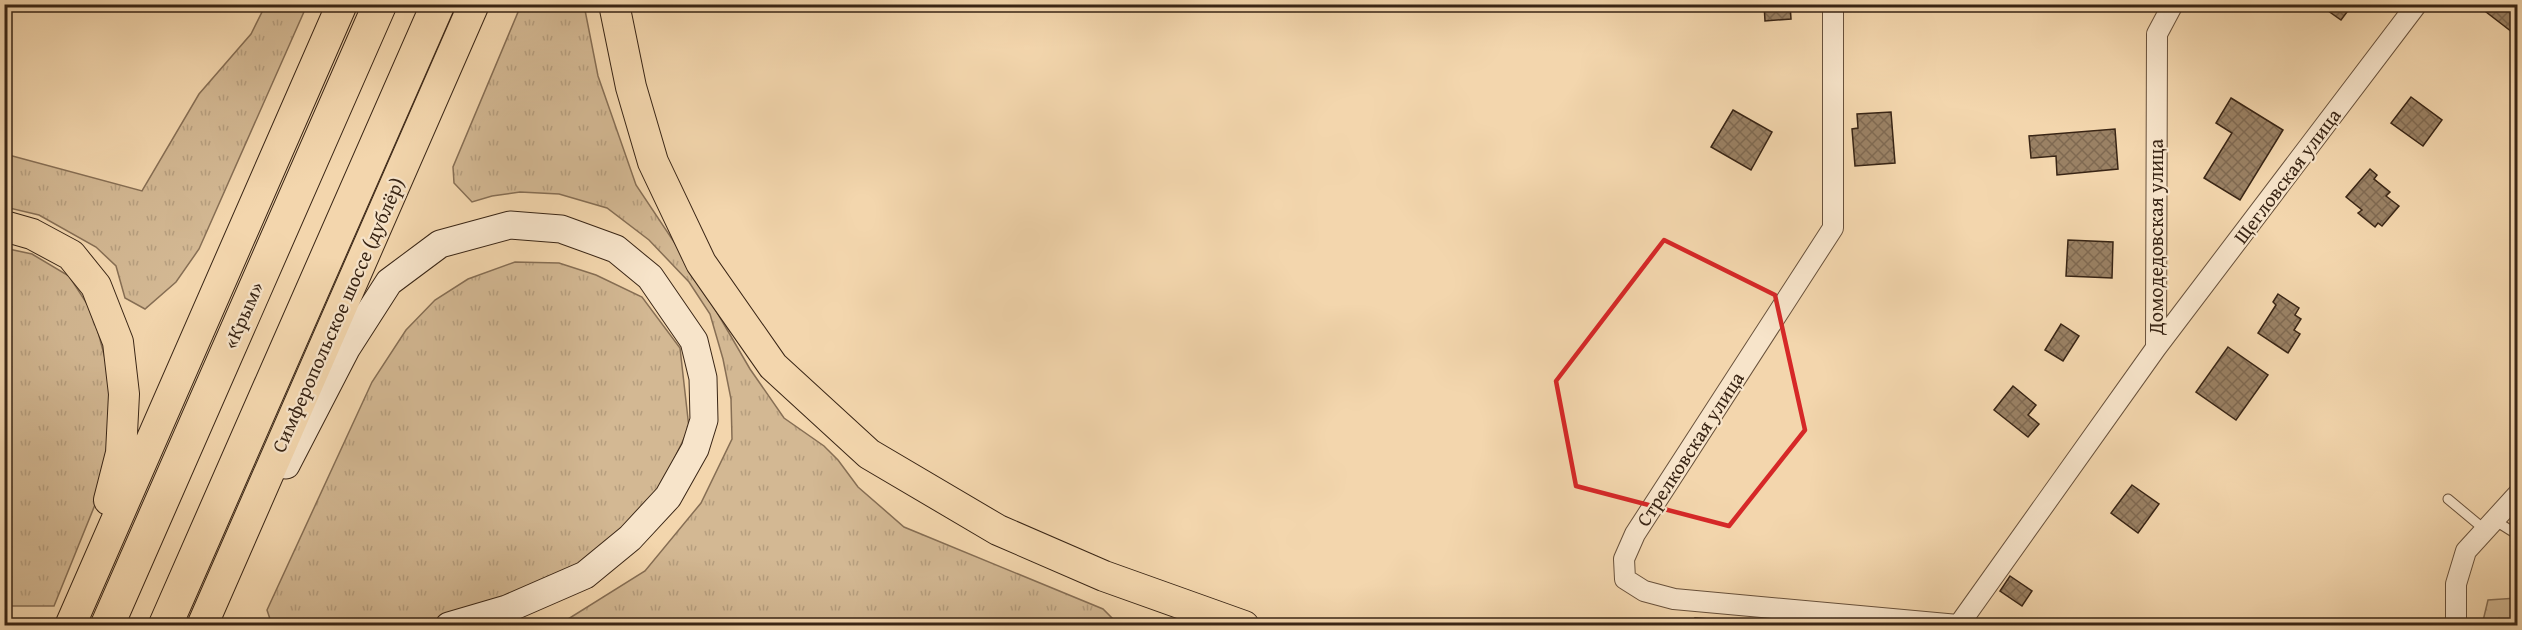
<svg xmlns="http://www.w3.org/2000/svg" width="2522" height="630" font-family="'Gentium Book Plus',serif">
<defs>
<pattern id="grass-tufts" width="24" height="20" patternUnits="userSpaceOnUse" patternTransform="scale(1.5)"><rect width="24" height="20" fill="#d3b893"/><path d="M3 7l-1-3M5 7V3M7 7l1-3M15 17l-1-3M17 17v-4M19 17l1-3" fill="none" stroke="#b69e7e"/></pattern>
<pattern id="forest-firs" width="22" height="20" patternUnits="userSpaceOnUse" patternTransform="scale(1.5)"><rect width="22" height="20" fill="#d3b893"/><path d="M5 1l3.5 6h-7zM16 11l3.5 6h-7z" fill="#b69e7e"/></pattern>
<pattern id="building-cross-hatch" width="8" height="8" patternUnits="userSpaceOnUse" patternTransform="scale(1.5)"><rect width="8" height="8" fill="#9a8164"/><path d="M0 0l8 8M0 8l8-8" fill="none" stroke="#7f6951"/></pattern>
</defs>
<rect width="100%" height="100%" fill="#f3d6ad"/>
<filter id="stains"><feTurbulence type="fractalNoise" baseFrequency=".00333" numOctaves="4"/><feColorMatrix values="0 0 0 0 .2 0 0 0 0 .09 0 0 0 0 .02 0 0 0 .5 -.17"/></filter>
<radialGradient id="worn" r=".72"><stop offset=".6" stop-color="#630" stop-opacity="0"/><stop offset="1" stop-color="#630" stop-opacity=".3"/></radialGradient>
<path fill="url(#grass-tufts)" stroke="#866e54" stroke-width="1.5" d="M266 4 307 5 199 249 176 282 145 309 125 298 116 266 96 247 39 215 5 207V154L142 191 199 94 251 34Z
M521 5H584L598 76 636 185 690 266 750 369 784 418 824 446 838 460 858 487 904 527 1103 609 1119 625H1087L1030 619 560 624 645 571 701 503 732 439 731 399 723 359 710 314 689 282 649 240 607 208 559 194 520 192 492 196 472 202 454 183 453 167Z
M4 248 32 254 69 276 93 313 110 377 112 438 103 485 54 606H5Z
M515 262 559 263 596 275 642 297 680 348 689 428 662 484 605 552 528 590 461 614 407 625H272L267 610 372 382 406 330 435 300 468 279Z"/>
<path fill="url(#forest-firs)" stroke="#866e54" stroke-width="1.5" d="M2517 598V625H2482L2488 600Z"/>
<path fill="url(#building-cross-hatch)" stroke="#392515" stroke-width="1.5" d="M1764 4H1790L1791 19 1765 21Z
M2326 4H2353L2341 20 2324 8Z
M2513 4 2518 9V25L2512 32 2477 5Z
M2411 97 2442 120 2423 146 2391 123Z
M2231 98 2283 130 2240 200 2204 178 2232 133 2216 123Z
M1733 110 1772 132 1751 170 1711 147Z
M1891 112 1895 163 1855 166 1852 129 1858 128 1857 114Z
M2115 129 2118 169 2057 175 2056 156 2031 158 2029 136Z
M2370 169 2377 175 2374 179 2390 192 2386 196 2399 206 2382 226 2378 223 2375 227 2358 213 2362 210 2346 197Z
M2068 240 2113 242 2112 278 2066 276Z
M2278 294 2299 308 2295 315 2301 319 2294 330 2300 334 2288 353 2258 333 2276 305 2273 302Z
M2061 324 2079 336 2063 361 2045 350Z
M2228 347 2268 375 2236 420 2196 392Z
M2013 386 2036 405 2028 415 2039 424 2028 437 1994 410Z
M2132 485 2159 504 2138 533 2111 513Z
M2010 576 2032 591 2022 606 2000 591Z
M1695 618 1710 619V623L1784 626H1695Z"/>
<g fill="none" stroke-linecap="round" stroke-linejoin="round">
<g stroke="#68513b" stroke-width="11">
<path id="service" d="M2448 499 2484 529
M2494 520 2518 535"/>
</g>
<g stroke="#68513b" stroke-width="22">
<path id="minor" d="M1833 4V228L1635 534 1624 559 1625 579 1644 591 1674 599 1958 625
M2156 348 2417 4
M1958 626 2156 348 2157 34 2173 4
M2456 626V584L2466 551 2518 494"/>
</g>
<g stroke="#392515" stroke-width="29">
<path id="secondary" d="M286 465 346 349 389 282 440 244 510 225 561 229 616 249 650 277 694 341 703 378 704 420 695 449 668 497 630 538 585 575 507 609 449 626"/>
</g>
<g stroke="#392515" stroke-width="32">
<path id="primary" d="M614 4 631 87 653 162 701 263 773 366 869 454 998 530 1104 576 1244 626
M4 226 32 234 71 255 96 286 118 342 124 394 121 453 109 500
M70 626 342 4
M202 626 474 4"/>
</g>
<g stroke="#392515" stroke-width="35">
<path id="motorway" d="M107 626 380 4
M165 626 438 4"/>
</g>
<use href="#service" stroke="#f7e4ca" stroke-width="9"/>
<use href="#minor" stroke="#f7e4ca" stroke-width="20"/>
<use href="#secondary" stroke="#f7e4ca" stroke-width="27"/>
<use href="#primary" stroke="#f3d6ad" stroke-width="30"/>
<use href="#motorway" stroke="#f3d6ad" stroke-width="33"/>
</g>
<path fill="none" stroke="#d62828" stroke-width="4.5" stroke-linejoin="round" d="M1664 240 1775 295 1805 430 1729 526 1576 486 1556 381Z"/>
<g text-anchor="middle" stroke-width="4.5" stroke-linejoin="round" paint-order="stroke">
<g font-size="20" fill="#392515" stroke="#f7e4ca">
<text transform="translate(2287 176) rotate(-53)" y="7">Щегловская улица</text>
<text transform="translate(2156 237) rotate(-90)" y="7">Домодедовская улица</text>
<text transform="translate(243 315) rotate(-66)" y="7">«Крым»</text>
<text transform="translate(338 315) rotate(-66)" y="7">Симферопольское шоссе (дублёр)</text>
<text transform="translate(1690 449) rotate(-57)" y="7">Стрелковская улица</text>
</g>
</g>
<rect width="2522" height="630" fill="none" stroke="#f3d6ad" stroke-width="24"/>
<rect x="6" y="6" width="2510" height="618" fill="none" stroke="#392515" stroke-width="3"/>
<rect x="12" y="12" width="2498" height="606" fill="none" stroke="#392515" stroke-width="1.5"/>
<rect width="100%" height="100%" filter="url(#stains)"/>
<rect width="100%" height="100%" fill="url(#worn)"/>
</svg>
